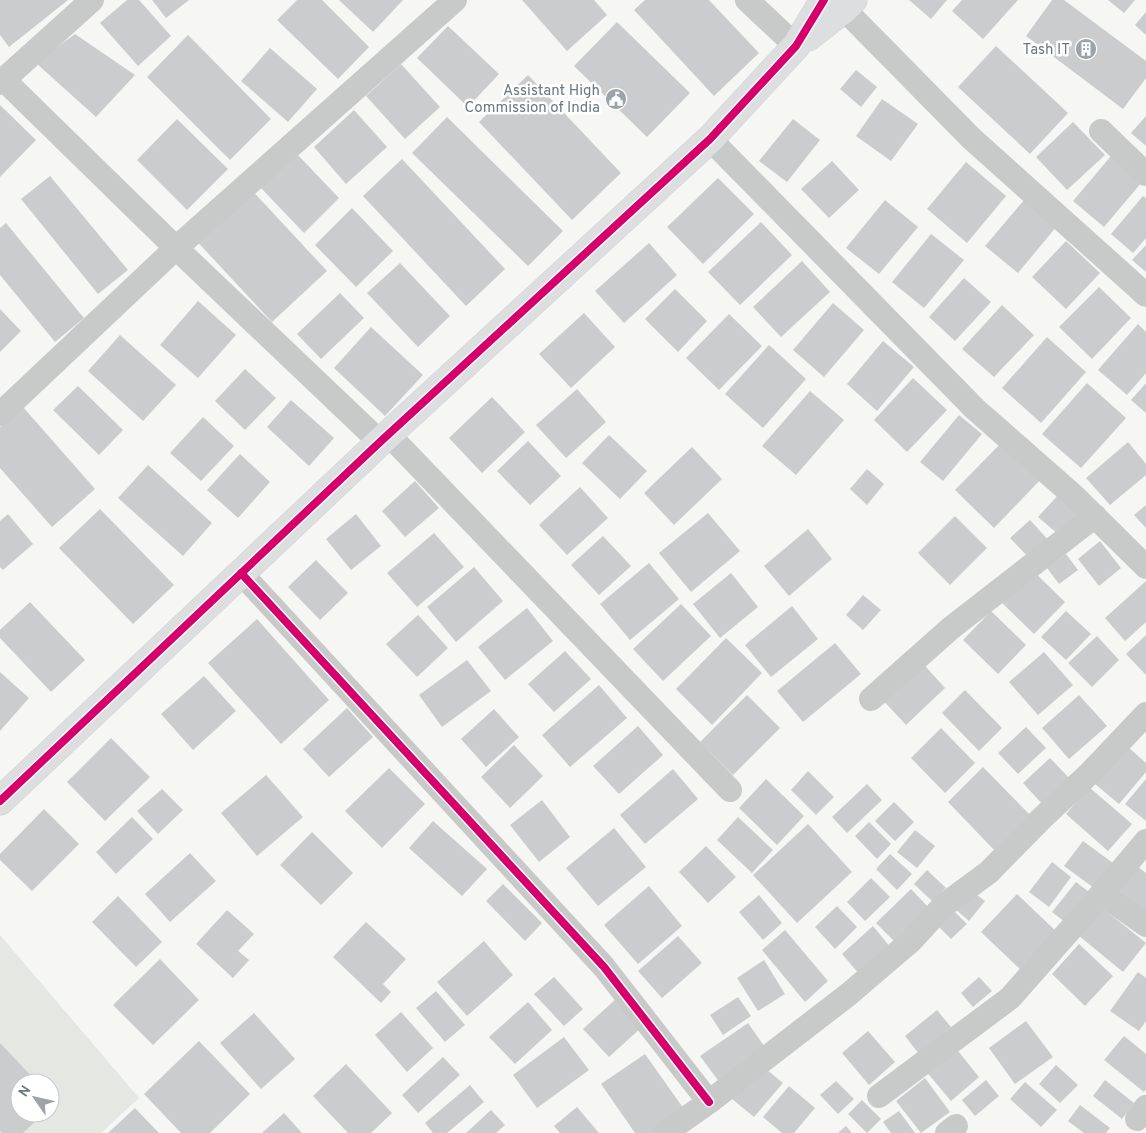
<svg xmlns="http://www.w3.org/2000/svg" width="1146" height="1133" font-family="Overpass,sans-serif">
<rect width="100%" height="100%" fill="#f6f6f5"/>
<path fill="#e5e7e3" fill-rule="evenodd" d="M0 935 139 1098 101 1133H0ZM20 1083H50V1113H20Z"/>
<path fill="#cbcccd" d="M0 0H68L9 47 0 35Z
M127 0H139L171 36 138 66 100 23Z
M152 0H189L166 18Z
M297 0H322L369 47 338 79 277 20Z
M339 0H403L373 32Z
M522 0H594L607 15 567 51Z
M645 0H709L759 53 714 96 634 10Z
M909 0H947L931 19Z
M962 0H1018L983 39 952 11Z
M1052 0H1064L1146 61V78L1123 109 1026 36Z
M1108 0H1135L1124 13Z
M1146 12V35L1135 25Z
M617 22 690 93 647 137 574 66Z
M448 26 499 74 468 107 417 58Z
M75 34 135 75 96 117 36 63Z
M188 35 271 119 230 160 147 77Z
M996 46 1068 113 1030 154 958 87Z
M270 48 317 89 288 122 241 81Z
M401 64 440 107 405 139 366 96Z
M856 70 877 87 861 107 840 89Z
M528 75 621 173 572 220 479 122Z
M882 99 918 124 891 161 856 136Z
M0 105 36 140 0 177Z
M354 110 387 147 346 184 314 147Z
M1146 116V146L1131 133Z
M447 117 563 231 528 266 412 153Z
M177 119 228 169 187 210 137 160Z
M793 119 820 140 787 182 759 161Z
M1073 122 1105 155 1067 190 1036 157Z
M297 154 339 198 304 233 261 188Z
M1111 156 1142 182 1104 227 1073 201Z
M402 159 505 269 466 306 363 196Z
M832 161 859 190 829 218 801 189Z
M966 162 1006 196 967 243 927 209Z
M50 176 128 270 98 294 21 199Z
M718 178 754 214 703 264 667 227Z
M247 185 327 271 272 322 192 236Z
M1143 196 1146 198V238L1133 253 1111 234Z
M1025 199 1057 226 1018 273 985 246Z
M885 200 918 227 879 274 846 248Z
M352 208 393 251 356 287 315 245Z
M761 222 792 255 740 305 708 272Z
M6 223 84 318 55 342 0 275V228Z
M931 234 964 260 924 308 892 282Z
M1066 241 1100 273 1066 309 1032 277Z
M649 243 677 275 624 323 595 291Z
M1146 245V272L1132 260Z
M802 261 830 292 781 337 753 307Z
M400 263 450 316 418 347 367 293Z
M964 278 991 302 955 341 929 317Z
M1099 287 1131 318 1092 359 1059 327Z
M675 289 707 321 678 352 645 319Z
M340 293 364 318 321 359 297 334Z
M198 301 236 335 198 378 160 345Z
M833 303 864 330 824 377 793 350Z
M1002 305 1034 335 994 377 962 349Z
M0 309 21 331 0 352Z
M584 313 615 347 571 388 539 354Z
M729 314 762 346 719 390 686 358Z
M1138 324 1146 332V373L1127 395 1098 370Z
M371 327 423 375 385 416 334 368Z
M120 335 176 385 143 421 88 371Z
M1047 337 1086 372 1041 423 1002 388Z
M883 341 914 367 877 411 847 384Z
M769 345 806 379 763 428 725 394Z
M245 369 276 398 245 430 215 401Z
M913 378 947 410 907 452 874 420Z
M1087 383 1126 418 1081 468 1042 434Z
M1146 383V413L1131 400Z
M78 386 123 430 99 455 53 410Z
M577 389 606 422 566 458 536 425Z
M810 391 844 420 796 475 762 446Z
M492 397 525 432 482 473 449 438Z
M291 400 334 438 309 466 267 427Z
M23 407 95 489 52 527 0 468V427Z
M959 415 982 434 943 481 920 462Z
M203 417 234 446 201 481 170 453Z
M609 435 647 471 620 499 582 463Z
M1007 437 1045 475 994 528 955 490Z
M528 441 561 476 530 505 497 471Z
M1128 442 1146 464V475L1110 505 1086 478Z
M692 447 722 479 674 525 644 493Z
M240 454 270 482 238 518 207 490Z
M148 465 212 523 183 556 118 498Z
M867 469 884 484 867 505 850 489Z
M415 481 439 508 405 537 382 511Z
M580 487 608 518 567 555 539 525Z
M1059 494 1079 512 1059 535 1038 517Z
M1146 505V528L1134 515Z
M100 509 174 585 133 624 59 548Z
M708 513 740 551 691 592 659 553Z
M8 514 33 544 3 570 0 567V521Z
M356 514 381 546 351 570 326 539Z
M955 516 987 548 950 585 918 553Z
M1030 520 1051 543 1032 561 1010 538Z
M808 529 832 559 789 596 764 566Z
M434 533 464 567 417 607 387 573Z
M603 536 631 566 599 595 571 565Z
M1100 541 1121 568 1099 586 1078 559Z
M1066 554 1078 570 1059 584 1047 568Z
M316 560 348 593 320 620 288 587Z
M649 563 679 599 630 640 600 604Z
M1026 564 1065 602 1034 634 995 596Z
M474 567 503 601 456 642 427 607Z
M731 573 758 607 720 638 693 604Z
M1146 581V622L1125 641 1105 618Z
M863 595 881 610 863 630 846 615Z
M30 602 85 660 51 692 0 638V630Z
M681 604 711 636 663 681 633 649Z
M792 606 818 639 771 677 745 645Z
M527 608 553 641 505 680 478 647Z
M991 611 1026 645 998 674 963 640Z
M1066 611 1091 634 1066 660 1041 637Z
M418 615 448 648 417 677 386 644Z
M257 619 329 700 281 744 208 663Z
M1146 635V675L1126 654Z
M1097 636 1119 660 1092 687 1068 663Z
M726 638 762 673 712 725 676 689Z
M835 643 861 674 803 722 777 691Z
M565 651 591 679 554 712 528 684Z
M1044 652 1073 685 1038 715 1009 682Z
M918 658 945 688 906 725 879 696Z
M467 660 491 691 442 727 419 695Z
M0 672 29 698 0 731Z
M204 676 236 711 193 750 161 714Z
M599 685 627 718 570 767 542 735Z
M965 690 1002 728 979 751 942 713Z
M747 695 780 728 733 775 700 742Z
M1079 695 1107 726 1069 759 1042 728Z
M347 708 373 737 329 777 303 749Z
M494 709 519 737 486 767 461 739Z
M638 726 663 755 619 794 593 766Z
M1026 727 1046 748 1018 774 998 753Z
M941 728 975 763 945 793 911 758Z
M111 738 150 777 105 821 67 782Z
M514 745 543 776 510 808 481 777Z
M1127 746 1146 763V772L1119 804 1095 784Z
M1050 758 1071 780 1044 806 1023 783Z
M983 767 1032 817 996 852 948 802Z
M389 768 425 804 382 848 345 811Z
M673 769 698 799 645 844 620 815Z
M808 771 834 797 816 815 791 790Z
M266 775 303 817 257 856 221 813Z
M766 779 804 816 777 845 739 808Z
M1146 779V821L1125 804Z
M867 784 882 800 847 833 832 817Z
M1089 787 1132 824 1108 851 1066 814Z
M162 789 183 810 158 834 137 811Z
M542 800 570 837 539 862 510 825Z
M894 802 914 822 895 841 875 821Z
M44 809 79 844 32 891 0 860V854Z
M132 817 153 839 116 874 96 852Z
M738 817 773 850 752 873 717 840Z
M433 821 487 869 462 896 409 848Z
M869 822 891 844 877 859 855 836Z
M808 824 852 872 797 923 753 875Z
M614 828 646 867 598 906 566 868Z
M915 830 935 846 917 868 897 852Z
M312 832 353 873 321 905 280 865Z
M1083 841 1113 863 1094 888 1064 866Z
M706 846 736 877 708 903 679 872Z
M190 853 216 881 170 922 145 894Z
M890 854 912 874 897 890 876 869Z
M1052 862 1071 877 1049 907 1029 892Z
M1138 867 1146 873V919L1115 895Z
M927 870 946 888 932 901 914 884Z
M871 878 890 897 865 921 847 902Z
M1076 882 1093 895 1069 925 1052 912Z
M503 884 542 923 525 941 486 901Z
M649 886 682 926 638 964 604 925Z
M911 889 929 908 895 942 876 923Z
M969 889 985 901 969 921 954 908Z
M1017 894 1058 933 1022 971 981 932Z
M759 895 782 923 763 940 739 912Z
M118 896 162 942 136 967 92 922Z
M948 905 967 924 951 939 932 920Z
M837 906 857 927 835 949 815 927Z
M1101 907 1146 943 1123 972 1078 935Z
M227 910 254 934 238 951 249 960 233 978 196 944Z
M366 922 406 959 383 984 391 992 381 1003 333 957Z
M873 926 891 948 860 975 842 954Z
M785 930 828 981 805 1002 762 950Z
M678 936 702 963 662 998 638 971Z
M484 941 513 975 467 1016 437 982Z
M1079 944 1113 976 1085 1006 1052 974Z
M160 959 199 1000 153 1045 113 1005Z
M764 960 785 994 758 1011 737 978Z
M1138 972 1146 978V1021L1139 1031 1110 1011Z
M554 977 583 1009 564 1026 534 994Z
M979 977 992 991 973 1007 961 993Z
M436 991 465 1025 445 1042 416 1008Z
M738 997 751 1016 723 1035 710 1015Z
M617 998 643 1026 609 1057 583 1029Z
M528 1002 552 1030 515 1064 489 1037Z
M937 1010 951 1027 919 1054 905 1036Z
M401 1012 433 1048 407 1072 375 1035Z
M254 1013 295 1059 261 1089 220 1043Z
M1026 1021 1053 1057 1015 1084 989 1048Z
M748 1023 767 1050 720 1083 700 1056Z
M868 1031 895 1062 869 1085 842 1053Z
M1124 1036 1146 1054V1089L1144 1092 1104 1060Z
M564 1037 589 1070 537 1108 513 1075Z
M199 1041 250 1094 210 1133H181L144 1094Z
M0 1043 38 1083H20V1113H44L23 1133H2L0 1131Z
M954 1046 979 1077 951 1101 925 1070Z
M645 1054 686 1112 656 1133H635L601 1084Z
M443 1057 460 1075 418 1113 402 1095Z
M346 1064 392 1113 371 1133H348L313 1096Z
M761 1065 783 1083 754 1117 732 1099Z
M1056 1065 1078 1085 1060 1103 1039 1084Z
M925 1078 950 1112 921 1133 896 1101Z
M986 1080 999 1096 975 1116 962 1100Z
M1105 1080 1134 1103 1122 1119 1093 1096Z
M836 1081 854 1099 838 1114 820 1095Z
M1025 1082 1057 1110 1041 1127 1010 1099Z
M470 1085 484 1102 447 1133H433L425 1123Z
M789 1086 815 1108 794 1133H782L763 1117Z
M50 1096 56 1102 50 1107Z
M862 1100 881 1119 867 1133 848 1114Z
M1080 1105 1110 1128 1106 1133H1084L1068 1121Z
M577 1107 599 1133H560L554 1126Z
M135 1108 159 1133H108Z
M491 1110 505 1125 496 1133H466Z
M899 1111 915 1133H891L883 1122Z
M284 1113 302 1133H262Z
M846 1126 852 1133H838Z"/>
<g fill="none" stroke-linecap="round" stroke-linejoin="round">
<g stroke="#d2d2d2" stroke-width="29">
<path id="secondary" d="M808 37 844 9 853 0
M0 801 380 442 710 139 796 46 824 0"/>
</g>
<path stroke="#c8caca" stroke-width="24" d="M747 0 796 46
M844 9 971 138 1146 295
M4 80 176 248 380 442
M0 83 92 0
M1101 131 1146 174
M710 139 975 409 1073 495 1146 567
M0 414 176 248 455 0
M389 435 730 790
M241 573 604 967 709 1102
M871 699 951 628 1095 516
M1102 894 1146 925
M879 1096 1010 998 1092 905 1146 841
M1137 1119 1146 1107
M665 1133 709 1102 849 994 911 941 943 906 989 872 1041 819 1090 773 1146 714
M947 1133 956 1126"/>
<use href="#secondary" stroke="#dddedf" stroke-width="28"/>
<g stroke="#fff" stroke-width="11">
<path id="cycleway" d="M241 573 604 967 709 1102
M0 801 380 442 710 139 796 46 824 0"/>
</g>
<use href="#cycleway" stroke="#d6006c" stroke-width="8"/>
</g>
<defs>
<g id="building-disc" transform="scale(1.125)"><circle r="9.5" fill="#9ba4aa" stroke="#fff"/><path d="M-4-6H4V6H1V3H-1V6H-4ZM-2.5-4.3h1.7v1.8h-1.7ZM.8-4.3h1.7v1.8H.8ZM-2.5-1h1.7V.8h-1.7ZM.8-1h1.7V.8H.8Z" fill="#fff"/></g>
<g id="civic-disc" transform="scale(1.125)"><circle r="9.5" fill="#9ba4aa" stroke="#fff"/><path d="M-.6-6.5H3V-4.5H.6V-3L4-1V1h2V6H-6V1h2V-1L-.6-3ZM-1.2 2.5V6h2.4V2.5Z" fill="#fff"/></g>
</defs>
<g fill-rule="evenodd">
<use href="#building-disc" x="1086" y="49"/>
<use href="#civic-disc" x="616" y="99"/>
</g>
<g text-anchor="middle" stroke-width="5" stroke-linejoin="round" paint-order="stroke">
<g font-size="15" fill="#6a7881" stroke="#fff" text-anchor="end">
<text x="1070" y="54">Tash IT</text>
<text x="600" y="95">Assistant High<tspan x="600" dy="17">Commission of India</tspan></text>
</g>
</g>
<g transform="translate(35 1098) rotate(304)"><circle r="24" fill="#ffffff" stroke="#c3c9cd"/>
<path d="M0-4L9 19L0 12L-9 19Z" fill="#9ba4aa"/>
<text y="-8" font-size="14" font-weight="bold" text-anchor="middle" fill="#6a7881">N</text>
</g>
</svg>
